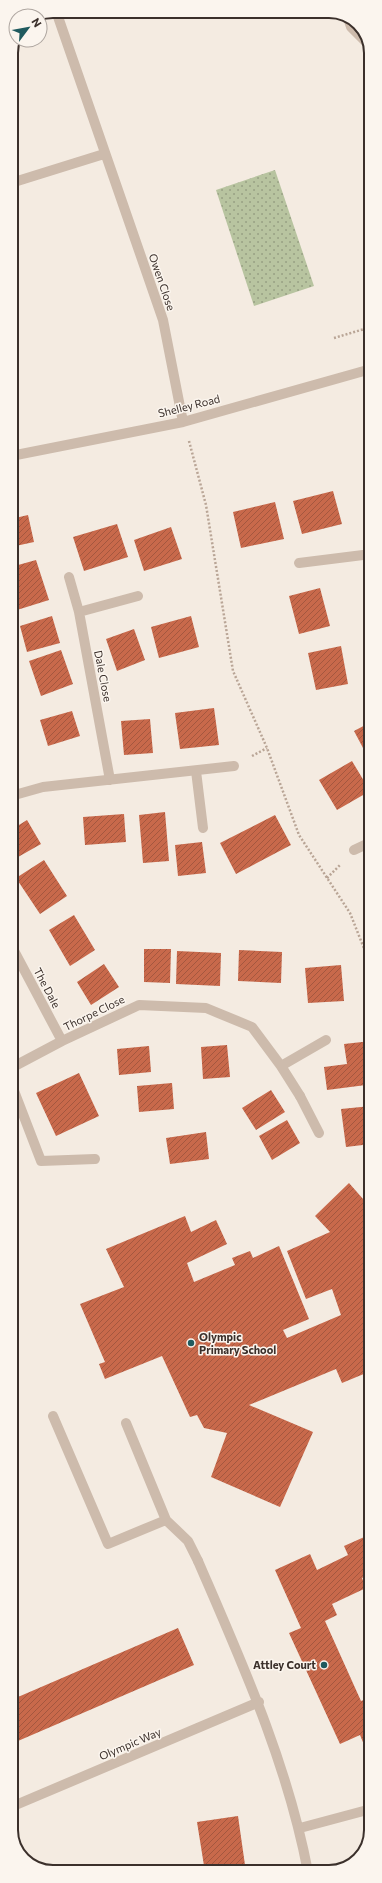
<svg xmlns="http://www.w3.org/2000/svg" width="382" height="1883" font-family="Commissioner,sans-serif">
<defs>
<pattern id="green-dots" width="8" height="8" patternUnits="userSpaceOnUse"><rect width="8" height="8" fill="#b8c4a0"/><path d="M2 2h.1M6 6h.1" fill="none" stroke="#97a083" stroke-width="1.8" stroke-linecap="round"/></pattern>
<pattern id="building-hatch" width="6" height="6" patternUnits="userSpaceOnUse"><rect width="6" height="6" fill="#c8694b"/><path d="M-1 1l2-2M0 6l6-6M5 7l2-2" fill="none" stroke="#a4573f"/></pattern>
</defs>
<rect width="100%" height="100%" fill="#f4ebe1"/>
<path fill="url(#green-dots)" d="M275 170 314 286 254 306 216 190Z"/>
<path fill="url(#building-hatch)" d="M333 491 342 524 302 534 293 501Z
M275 502 284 539 241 548 233 512Z
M28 515 34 542 11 547V519Z
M117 524 128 557 84 571 73 537Z
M171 527 182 559 144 571 134 540Z
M36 560 49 600 17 610 11 592V567Z
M320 588 330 626 299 634 289 596Z
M52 616 60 643 27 652 20 626Z
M191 616 199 647 159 658 151 627Z
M134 629 145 660 117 671 106 639Z
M341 646 348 684 316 690 308 653Z
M61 650 73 684 41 696 29 661Z
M214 708 219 745 180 749 175 713Z
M72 711 80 736 48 746 40 720Z
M150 719 153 753 124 755 121 721Z
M371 722V763L354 731Z
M352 761 370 791 337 810 319 780Z
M165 812 169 861 143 863 139 815Z
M124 814 126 842 85 845 83 817Z
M275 815 291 845 236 874 220 843Z
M27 820 41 844 11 861V830Z
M202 842 206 873 178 876 175 845Z
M44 860 67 896 40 914 16 878Z
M74 915 95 950 70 966 49 930Z
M144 949H171L170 983 144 982Z
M239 950 282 952 281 983 238 981Z
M177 951 221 953 220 986 176 984Z
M104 964 119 987 91 1005 77 982Z
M341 965 344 1001 308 1003 305 968Z
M371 1041V1064L363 1065 366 1085 327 1090 324 1067 347 1064 344 1044Z
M227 1045 230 1077 203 1079 201 1047Z
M149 1046 151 1072 119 1075 117 1049Z
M79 1073 99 1116 56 1136 36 1093Z
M172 1083 174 1109 139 1112 137 1086Z
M271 1090 285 1112 256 1130 242 1108Z
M371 1106V1144L346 1147 341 1109Z
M287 1120 300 1143 272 1160 259 1136Z
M11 1122 19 1138 11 1142Z
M206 1132 209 1159 170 1164 166 1138Z
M349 1183 371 1208V1371L342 1383 336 1369 249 1405 313 1432 280 1507 211 1477 227 1433 204 1428 197 1415 190 1417 162 1356 105 1379 99 1364 105 1362 80 1304 124 1287 106 1249 185 1216 191 1232 216 1220 227 1244 187 1263 194 1282 235 1265 232 1258 250 1251 253 1258 279 1246 309 1319 283 1330 287 1338 341 1315 332 1289 306 1299 287 1251 330 1232 315 1216Z
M371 1534V1574L362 1578 366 1588 332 1604 337 1615 325 1621 361 1701 371 1697V1751L367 1752 360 1735 340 1744 289 1633 301 1628 275 1570 310 1554 317 1570 348 1555 344 1546Z
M178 1628 194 1665 11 1744V1700Z
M238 1816 246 1872H205L197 1822Z"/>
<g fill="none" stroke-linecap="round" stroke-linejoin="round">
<path stroke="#b9a596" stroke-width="2.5" stroke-dasharray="2 2" stroke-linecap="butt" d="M334 338 371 327
M189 441 206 505 233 671 267 748 299 835 350 913 371 966
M252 756 267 748
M327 878 341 864"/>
<path stroke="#cdbbac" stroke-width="10" d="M11 1083 41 1161 95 1159
M300 1096 319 1133
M53 1416 108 1544 166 1520
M126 1423 166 1520 188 1541 198 1561"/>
<path stroke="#cdbbac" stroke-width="10" d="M56 11 163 320 183 422
M348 18 351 27 371 47
M11 183 104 154
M11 456 183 422 371 369
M299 563 371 554
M69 577 79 612 110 780
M79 612 138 596
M196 771 203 828
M11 796 43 787 234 766
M354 850 371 842
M11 945 62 1041
M281 1066 326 1040
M11 1068 62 1041 139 1005 206 1008 252 1027 281 1066 300 1096
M198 1561C242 1663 287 1762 308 1872
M11 1807 259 1702
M300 1828 371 1809"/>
</g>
<g fill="#1f5a5e" stroke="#fbf5ee" stroke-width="1.5">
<circle cx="191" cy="1343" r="4"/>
<circle cx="324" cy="1665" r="4"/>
</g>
<g text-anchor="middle" stroke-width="3" stroke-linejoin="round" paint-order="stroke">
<g font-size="11" fill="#3b302b" stroke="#fbf5ee">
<text transform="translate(162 282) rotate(71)" y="4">Owen Close</text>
<text transform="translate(189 406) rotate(-14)" y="4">Shelley Road</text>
<text transform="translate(103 676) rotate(79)" y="4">Dale Close</text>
<text transform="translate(47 988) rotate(62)" y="4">The Dale</text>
<text transform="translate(94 1013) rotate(-26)" y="4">Thorpe Close</text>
<text transform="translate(130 1744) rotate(-23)" y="4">Olympic Way</text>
</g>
<g font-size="11" font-weight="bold" fill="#3b302b" stroke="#fbf5ee" text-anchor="start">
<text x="199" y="1341">Olympic<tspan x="199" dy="13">Primary School</tspan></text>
<text x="316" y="1669" text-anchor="end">Attley Court</text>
</g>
</g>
<path d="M0 0H382V1883H0ZM53 18H329A35 35 0 0 1 364 53V1830A35 35 0 0 1 329 1865H53A35 35 0 0 1 18 1830V53A35 35 0 0 1 53 18Z" fill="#fbf5ee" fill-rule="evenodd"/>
<path fill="none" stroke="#3b302b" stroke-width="2" d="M53 18H329A35 35 0 0 1 364 53V1830A35 35 0 0 1 329 1865H53A35 35 0 0 1 18 1830V53A35 35 0 0 1 53 18Z"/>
<g transform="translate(28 28) rotate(58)"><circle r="19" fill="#fbf5ee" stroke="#aea6a0"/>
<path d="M0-3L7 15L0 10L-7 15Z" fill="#1f5a5e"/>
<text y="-6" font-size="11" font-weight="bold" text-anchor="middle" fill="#3b302b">N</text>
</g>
</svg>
